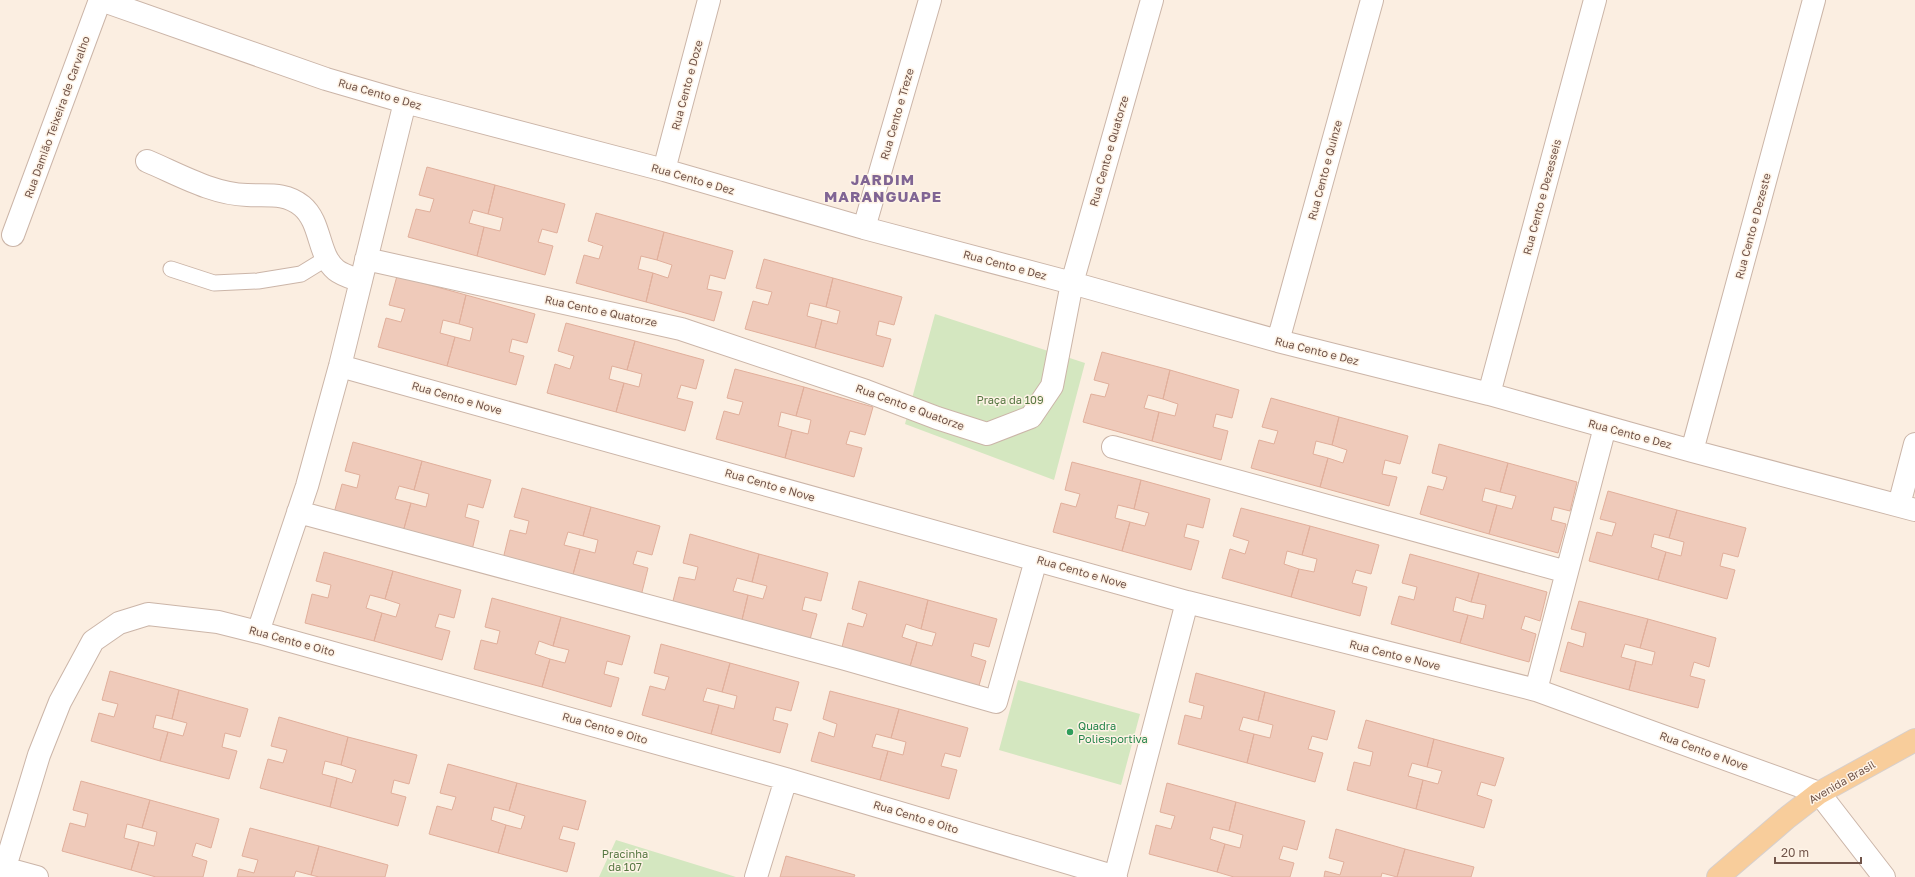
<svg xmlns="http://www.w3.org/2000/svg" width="1915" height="877" font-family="'Golos Text',sans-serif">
<rect width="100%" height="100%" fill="#fbeee1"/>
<path fill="#d4e7c0" d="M935 314 1085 363 1054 480 905 424Z
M1018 680 1140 714 1121 785 999 750Z
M616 840 736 877H599Z"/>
<path fill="#efcaba" stroke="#e1af9b" d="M427 167 495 185 488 214 473 210 469 223 484 227 477 256 408 237 416 209 430 212 434 199 419 195Z
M495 185 565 204 557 233 542 229 538 242 553 246 545 275 477 256 484 227 500 231 503 218 488 214Z
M596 213 664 232 657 260 641 256 638 269 653 273 646 302 576 283 584 255 599 259 603 246 588 241Z
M664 232 733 251 725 279 710 275 707 289 722 292 714 321 646 302 653 273 668 278 672 265 657 260Z
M764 259 833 278 826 307 810 303 807 316 822 320 815 348 745 329 753 301 768 305 772 292 756 288Z
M397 276 466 295 459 324 443 320 440 333 455 337 447 366 378 347 386 318 401 322 405 309 389 305Z
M833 278 902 297 894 325 879 321 876 335 891 339 883 367 815 348 822 320 837 324 840 311 826 307Z
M466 295 535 314 527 343 512 339 509 352 524 356 516 385 447 366 455 337 470 341 473 328 459 324Z
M566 323 635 341 627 370 612 366 609 379 624 383 616 412 547 393 555 364 570 369 574 356 558 351Z
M635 341 704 360 696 389 681 385 677 398 693 402 685 431 616 412 624 383 639 387 642 374 627 370Z
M1102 352 1170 370 1163 399 1148 395 1144 408 1159 412 1152 441 1083 422 1091 394 1105 397 1109 384 1094 380Z
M735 369 804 387 796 416 781 412 778 426 792 430 785 458 716 439 724 411 739 415 743 402 727 398Z
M1170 370 1239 390 1232 418 1216 414 1213 427 1228 431 1221 460 1152 441 1159 412 1175 416 1178 404 1163 399Z
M804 387 873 407 865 435 850 431 846 444 862 448 854 477 785 458 792 430 808 434 811 420 796 416Z
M1271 398 1339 417 1332 445 1316 441 1313 454 1328 458 1320 487 1251 468 1259 440 1274 444 1278 431 1262 427Z
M1339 417 1408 436 1400 464 1385 460 1382 474 1397 477 1389 506 1320 487 1328 458 1343 463 1347 450 1332 445Z
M353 442 422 461 414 490 399 486 395 499 411 503 403 532 334 513 342 484 357 488 360 475 345 471Z
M1439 444 1508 463 1500 492 1485 488 1482 501 1497 505 1489 534 1420 514 1428 486 1443 490 1447 477 1432 473Z
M422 461 491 480 483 508 468 504 465 517 479 521 472 550 403 532 411 503 426 507 429 494 414 490Z
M1072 462 1141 480 1134 509 1118 505 1115 518 1130 522 1122 551 1053 532 1061 503 1076 507 1080 494 1065 490Z
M1508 463 1577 482 1570 511 1554 507 1551 520 1566 524 1558 553 1489 534 1497 505 1512 509 1516 496 1500 492Z
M1141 480 1210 499 1203 528 1187 524 1184 537 1199 541 1191 570 1122 551 1130 522 1145 526 1149 513 1134 509Z
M522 488 591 507 583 536 568 532 564 545 580 549 572 578 503 559 510 530 526 534 529 521 514 517Z
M1608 491 1677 510 1669 538 1654 534 1651 547 1666 552 1658 580 1589 561 1597 532 1612 536 1616 523 1600 519Z
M591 507 660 526 652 555 637 551 633 564 648 568 641 596 572 578 580 549 595 553 598 540 583 536Z
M1241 508 1310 526 1302 555 1287 551 1284 564 1299 569 1291 597 1222 578 1230 549 1245 554 1249 541 1233 536Z
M1677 510 1746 528 1738 557 1723 553 1720 566 1735 570 1727 599 1658 580 1666 552 1681 556 1684 542 1669 538Z
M1310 526 1379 545 1371 574 1356 570 1352 583 1367 587 1360 616 1291 597 1299 569 1314 572 1317 559 1302 555Z
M690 534 759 554 752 582 737 578 733 591 748 595 741 624 672 605 679 577 695 580 698 567 683 563Z
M324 552 393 571 385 599 370 595 366 608 382 613 374 641 305 623 312 594 328 598 331 585 316 581Z
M759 554 828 573 821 601 805 597 802 610 817 614 809 643 741 624 748 595 763 599 767 586 752 582Z
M1410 554 1479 573 1471 602 1456 597 1453 611 1468 615 1460 643 1391 624 1399 596 1414 600 1417 587 1402 583Z
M393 571 461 590 454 618 439 614 435 627 450 631 442 660 374 641 382 613 396 617 400 604 385 599Z
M1479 573 1547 592 1540 621 1525 616 1521 629 1536 634 1529 662 1460 643 1468 615 1483 619 1486 605 1471 602Z
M859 581 928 600 921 629 906 624 902 637 917 642 909 670 841 651 848 623 863 627 867 614 852 609Z
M492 598 561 617 553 646 539 641 535 654 550 659 542 687 474 669 481 640 497 644 500 631 485 627Z
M928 600 997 619 989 647 974 643 971 656 986 661 978 689 909 670 917 642 932 646 936 633 921 629Z
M1579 601 1648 619 1640 648 1625 644 1621 657 1636 661 1629 690 1560 671 1568 642 1583 647 1586 633 1571 629Z
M561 617 630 636 622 665 607 661 604 674 619 678 611 707 542 687 550 659 565 663 569 650 553 646Z
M1648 619 1716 638 1709 667 1694 662 1690 676 1705 680 1698 708 1629 690 1636 661 1652 665 1655 652 1640 648Z
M661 644 730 663 722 692 707 688 703 701 719 705 711 734 642 715 650 686 665 690 669 677 654 673Z
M730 663 799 682 791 711 776 707 773 720 788 724 780 753 711 734 719 705 734 709 737 696 722 692Z
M110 671 179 690 172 719 156 715 153 728 168 732 160 761 91 741 99 713 114 717 118 704 102 700Z
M1196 673 1265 692 1258 721 1243 717 1239 730 1254 734 1247 763 1178 744 1185 715 1201 719 1204 706 1189 702Z
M179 690 248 709 240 737 225 733 222 747 237 751 229 779 160 761 168 732 183 736 187 723 172 719Z
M830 691 899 709 891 738 876 734 872 747 888 751 880 780 811 761 819 732 834 737 837 724 823 719Z
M1265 692 1335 711 1327 740 1312 736 1308 749 1323 753 1315 782 1247 763 1254 734 1270 738 1273 725 1258 721Z
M899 709 968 728 960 757 945 753 941 766 957 770 949 799 880 780 888 751 903 755 906 742 891 738Z
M279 717 348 737 341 765 325 761 322 774 337 778 330 807 260 788 268 759 283 763 287 750 271 746Z
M1366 720 1434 739 1427 767 1412 763 1408 776 1423 780 1416 809 1347 790 1354 762 1370 766 1373 752 1358 748Z
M348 737 417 755 409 784 394 780 391 793 406 797 398 826 330 807 337 778 352 783 356 770 341 765Z
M1434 739 1504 758 1495 786 1481 782 1477 795 1492 800 1484 828 1416 809 1423 780 1438 784 1442 771 1427 767Z
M448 764 517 783 509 811 494 807 491 820 506 825 498 853 429 834 437 806 452 810 456 797 440 793Z
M81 781 150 800 142 828 127 824 124 838 139 842 131 870 62 851 70 823 85 827 88 814 73 810Z
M517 783 586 801 578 830 563 826 559 839 575 843 567 872 498 853 506 825 521 829 525 816 509 811Z
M1167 783 1236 802 1229 831 1213 827 1210 839 1225 844 1217 872 1149 854 1156 825 1171 829 1175 816 1160 812Z
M150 800 219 819 211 848 196 843 192 856 207 861 203 877H156L131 870 139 842 154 846 157 832 142 828Z
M1236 802 1305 821 1297 850 1283 846 1279 859 1294 863 1290 877H1234L1217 872 1225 844 1240 848 1243 835 1229 831Z
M250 828 319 846 311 875 296 871 294 877H237L239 869 254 873 258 860 242 856Z
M1336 829 1405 849 1397 877 1382 873 1381 877H1324L1325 871 1340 875 1344 862 1329 858Z
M319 846 388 865 385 877H319L311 875Z
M1405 849 1474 867 1471 877H1397Z
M786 856 855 875 854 877H780Z"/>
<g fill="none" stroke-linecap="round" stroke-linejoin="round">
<g stroke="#cbb5a8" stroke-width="17">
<path id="lane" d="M171 269 214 283 258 281 301 274 327 258"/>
</g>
<g stroke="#cbb5a8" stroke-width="24">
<path id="street" d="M101 0 326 79 405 102 664 170 864 228 1072 283 1278 341 1489 394 1692 451 1915 510
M147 161C178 174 212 194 247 195 267 196 285 192 302 206 322 223 317 254 336 270 342 275 353 278 361 281
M664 170 709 0
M864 228 930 0
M13 235 100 0
M366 259 681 329 866 391 937 418 987 434 1031 417 1052 386 1072 283 1152 0
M1278 341 1372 0
M340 366 1187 602 1536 690 1819 793 1884 877
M1489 394 1595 0
M1113 447 1567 572
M1692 451 1814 0
M1899 505 1915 444
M298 512 845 659 996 702 1036 560
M258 632 307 486 340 366 405 102
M1536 690 1605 427
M4 868 37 877
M2 877 39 755 60 702 93 641 119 623 148 614 218 622 258 632 786 779 1116 877
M756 877 786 779
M1115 877 1187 602"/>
</g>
<g stroke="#d7cfcc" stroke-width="24">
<path id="primary" d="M1718 877 1788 817 1819 793 1915 740"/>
</g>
<use href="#lane" stroke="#fff" stroke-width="15"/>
<use href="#street" stroke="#fff" stroke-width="22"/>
<use href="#primary" stroke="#f8cd9b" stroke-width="22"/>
</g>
<circle fill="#2e9e5b" stroke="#fef3e6" stroke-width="1.5" cx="1070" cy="732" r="4"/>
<g text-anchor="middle" stroke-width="3" stroke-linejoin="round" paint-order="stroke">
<g font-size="11" fill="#715449" stroke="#fef3e6">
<text transform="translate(687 85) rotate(-75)" y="4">Rua Cento e Doze</text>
<text transform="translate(380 94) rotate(16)" y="4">Rua Cento e Dez</text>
<text transform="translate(897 114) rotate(-74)" y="4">Rua Cento e Treze</text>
<text transform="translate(57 117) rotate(-70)" y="4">Rua Damião Teixeira de Carvalho</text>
<text transform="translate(1109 151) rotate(-74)" y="4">Rua Cento e Quatorze</text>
<text transform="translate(1325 170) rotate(-75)" y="4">Rua Cento e Quinze</text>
<text transform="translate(693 179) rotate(16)" y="4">Rua Cento e Dez</text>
<text transform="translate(1542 197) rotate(-75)" y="4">Rua Cento e Dezesseis</text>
<text transform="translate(1753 226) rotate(-75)" y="4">Rua Cento e Dezeste</text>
<text transform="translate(1005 265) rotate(15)" y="4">Rua Cento e Dez</text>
<text transform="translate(601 311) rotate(12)" y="4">Rua Cento e Quatorze</text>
<text transform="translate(1317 351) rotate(14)" y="4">Rua Cento e Dez</text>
<text transform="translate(457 398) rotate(16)" y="4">Rua Cento e Nove</text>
<text transform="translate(910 407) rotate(20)" y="4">Rua Cento e Quatorze</text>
<text transform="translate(1630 434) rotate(15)" y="4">Rua Cento e Dez</text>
<text transform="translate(770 485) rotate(16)" y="4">Rua Cento e Nove</text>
<text transform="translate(1082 572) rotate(16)" y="4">Rua Cento e Nove</text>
<text transform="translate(292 641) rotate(15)" y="4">Rua Cento e Oito</text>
<text transform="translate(1395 655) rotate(14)" y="4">Rua Cento e Nove</text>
<text transform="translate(605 728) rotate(16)" y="4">Rua Cento e Oito</text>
<text transform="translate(1704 751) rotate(20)" y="4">Rua Cento e Nove</text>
<text transform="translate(1842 782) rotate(-30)" y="4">Avenida Brasil</text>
<text transform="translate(916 817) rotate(17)" y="4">Rua Cento e Oito</text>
</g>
<g font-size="11" fill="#567742" stroke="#fef3e6">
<text x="1010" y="404">Praça da 109</text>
<text x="625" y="858">Pracinha<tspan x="625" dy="13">da 107</tspan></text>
</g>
<g font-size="11" fill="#27864d" stroke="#fef3e6" text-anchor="start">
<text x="1078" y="730">Quadra<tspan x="1078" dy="13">Poliesportiva</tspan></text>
</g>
<g font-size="15" font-weight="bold" letter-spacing="1" fill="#806594" stroke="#fef3e6">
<text x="883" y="185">JARDIM<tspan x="883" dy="17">MARANGUAPE</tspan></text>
</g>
</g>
<path d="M1775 857v6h86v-6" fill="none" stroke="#715449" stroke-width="2"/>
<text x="1781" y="857" font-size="12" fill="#715449" stroke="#fef3e6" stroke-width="3" paint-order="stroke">20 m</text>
</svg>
